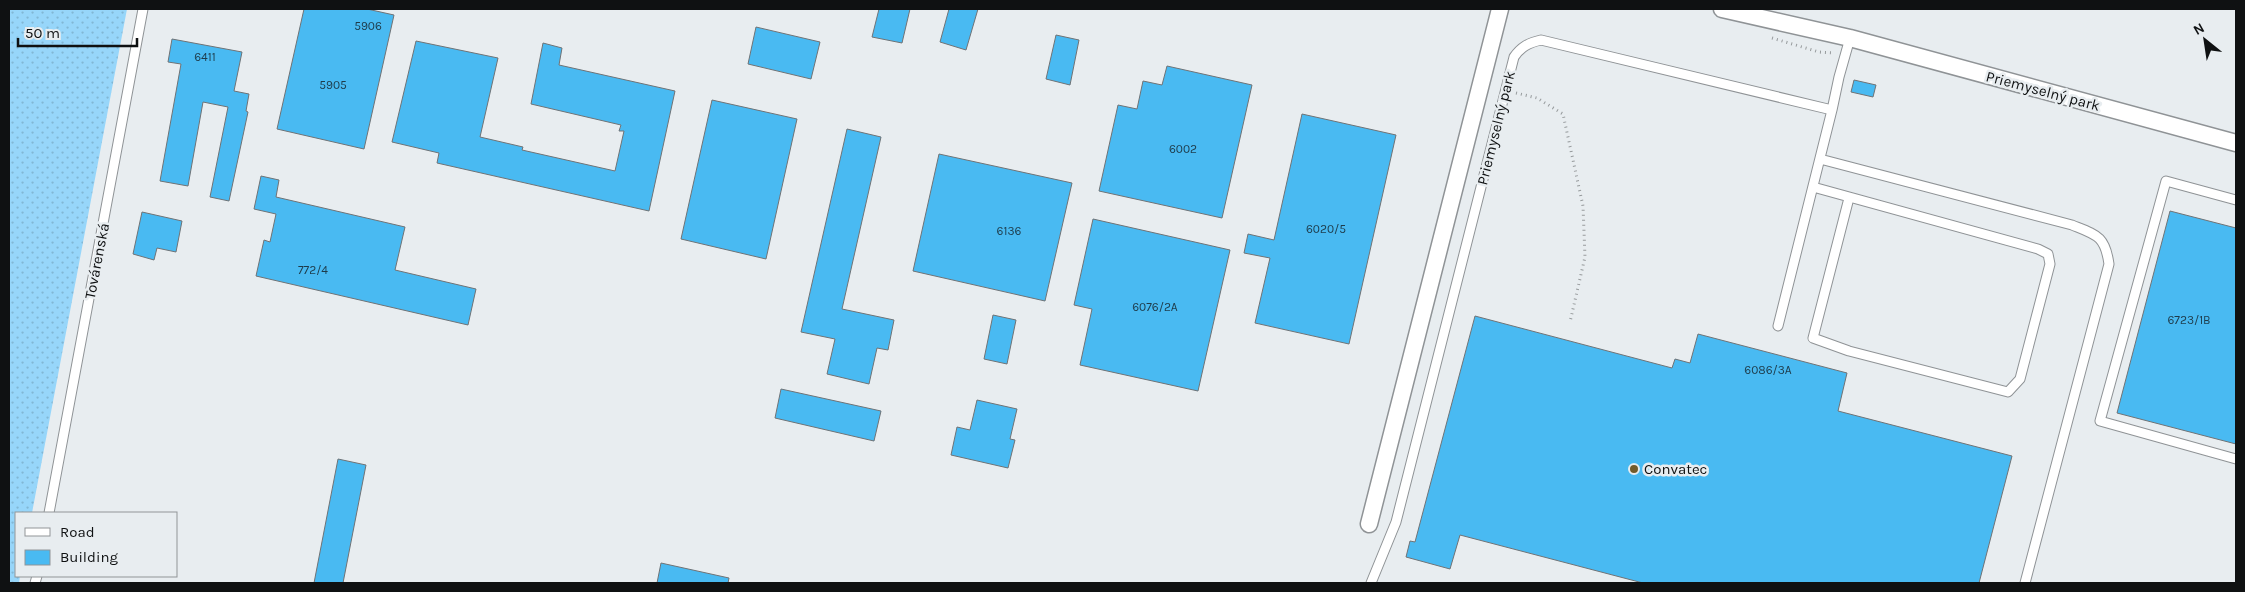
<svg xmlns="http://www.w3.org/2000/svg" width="2245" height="592" font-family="Karla,sans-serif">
<defs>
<pattern id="grass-dots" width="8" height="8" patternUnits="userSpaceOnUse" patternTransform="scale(1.25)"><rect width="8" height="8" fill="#97d6fa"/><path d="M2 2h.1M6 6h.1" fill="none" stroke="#81b7d5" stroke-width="1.8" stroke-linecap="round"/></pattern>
</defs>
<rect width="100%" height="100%" fill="#e8edf0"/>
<path fill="url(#grass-dots)" d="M9 9H127L32 513H16V576H20L19 583H9Z"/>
<path fill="#49baf2" stroke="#6f7376" d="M304 9H367L394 15 364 149 277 129Z
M879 9H910L902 43 872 37Z
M949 9H978L966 50 940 42Z
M756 27 820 42 811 79 748 64Z
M1056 35 1079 40 1070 85 1046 79Z
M172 39 242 52 234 91 249 94 246 111 248 112 229 201 210 197 228 107 203 102 188 186 160 181 181 64 168 62Z
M416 41 498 58 480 137 523 147 522 150 615 171 624 131H619L621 125 531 104 543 43 562 48 559 65 675 91 649 211 437 163 439 153 392 142Z
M1167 66 1252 85 1222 218 1099 191 1118 105 1137 109 1143 81 1162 85Z
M1854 80 1876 85 1873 97 1851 92Z
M712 100 797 119 766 259 681 239Z
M1302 114 1396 135 1349 344 1255 323 1270 258 1244 253 1248 234 1274 240Z
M847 129 881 137 842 309 894 320 888 350 877 348 869 384 827 374 835 339 801 332Z
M939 154 1072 183 1045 301 913 271Z
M261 176 279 180 276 197 405 227 395 270 476 289 468 325 256 276 264 240 270 242 276 214 254 209Z
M2170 211 2236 228V444L2117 413Z
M142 212 182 221 176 252 157 248 154 260 133 254Z
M1093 219 1230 250 1198 391 1080 365 1092 309 1074 305Z
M993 315 1016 320 1007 364 984 359Z
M1475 316 1672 368 1675 359 1690 363 1698 334 1847 373 1838 411 2012 456 1979 583H1643L1460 535 1450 569 1406 557 1410 541 1415 542Z
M781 389 881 411 874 441 775 418Z
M977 400 1017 409 1010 439 1015 440 1008 468 951 455 957 427 970 430Z
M338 459 366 465 343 583H314Z
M661 563 729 578 728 583H657Z"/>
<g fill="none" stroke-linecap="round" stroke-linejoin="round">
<g stroke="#8f9396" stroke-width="11">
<path id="service" d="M1820 159 2072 225C2097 235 2105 236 2109 264L2025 583
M1813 187 2038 249 2048 254 2050 264 2020 379 2008 392 1849 351 1813 338 1849 198
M2236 200 2166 181 2100 421 2236 459
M1778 326 1832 110 1839 77 1850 38
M49 513 143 9
M35 583 37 576
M1371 583 1396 522 1514 57C1521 47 1528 43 1541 40L1832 110"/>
</g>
<g stroke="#8f9396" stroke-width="19">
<path id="minor" d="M1722 9 1850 38 2236 143
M1369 524 1500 9"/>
</g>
<path stroke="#969a9c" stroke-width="3" stroke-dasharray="1 4" stroke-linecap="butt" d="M1772 38 1819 52 1833 53
M1516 93 1537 98 1563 114 1583 206 1585 257 1570 322"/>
<use href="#service" stroke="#fff" stroke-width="9"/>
<use href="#minor" stroke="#fff" stroke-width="16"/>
</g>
<circle fill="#725b2b" stroke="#e8edf0" stroke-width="2" cx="1634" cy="469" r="5"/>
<g text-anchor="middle" stroke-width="5" stroke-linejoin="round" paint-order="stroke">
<g font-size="12" fill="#1e3b4a">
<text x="368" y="30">5906</text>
<text x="205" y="61">6411</text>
<text x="333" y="89">5905</text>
<text x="1183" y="153">6002</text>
<text x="1326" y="233">6020/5</text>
<text x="1009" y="235">6136</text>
<text x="313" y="274">772/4</text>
<text x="1155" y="311">6076/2A</text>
<text x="2189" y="324">6723/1B</text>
<text x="1768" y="374">6086/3A</text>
</g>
<g font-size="15" fill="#0f1112" stroke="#e8edf0">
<text transform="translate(2043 91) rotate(15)" y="5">Priemyselný park</text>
<text transform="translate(1496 128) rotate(-76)" y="5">Priemyselný park</text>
<text transform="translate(97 261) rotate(-79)" y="5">Továrenská</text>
</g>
<g font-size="15" fill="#0f1112" stroke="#e8edf0" text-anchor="start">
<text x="1644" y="474">Convatec</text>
</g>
</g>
<rect width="2245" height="592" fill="none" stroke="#0f1112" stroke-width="20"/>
<rect x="15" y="512" width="162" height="65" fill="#e8edf0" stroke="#919597"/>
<rect x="25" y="528" width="25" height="8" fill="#ffffff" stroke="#919597"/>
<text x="60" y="537" font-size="15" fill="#0f1112">Road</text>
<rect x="25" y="550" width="25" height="15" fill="#49baf2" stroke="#919597"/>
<text x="60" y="562" font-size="15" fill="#0f1112">Building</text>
<g transform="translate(2205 40) rotate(330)" stroke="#e8edf0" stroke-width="4" paint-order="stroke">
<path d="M0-4L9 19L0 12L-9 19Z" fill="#0f1112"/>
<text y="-8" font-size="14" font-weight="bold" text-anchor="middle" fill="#0f1112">N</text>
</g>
<path d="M18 38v8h119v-8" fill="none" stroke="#0f1112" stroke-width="2.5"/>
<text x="25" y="38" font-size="15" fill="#0f1112" stroke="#e8edf0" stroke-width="4" paint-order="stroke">50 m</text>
</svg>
